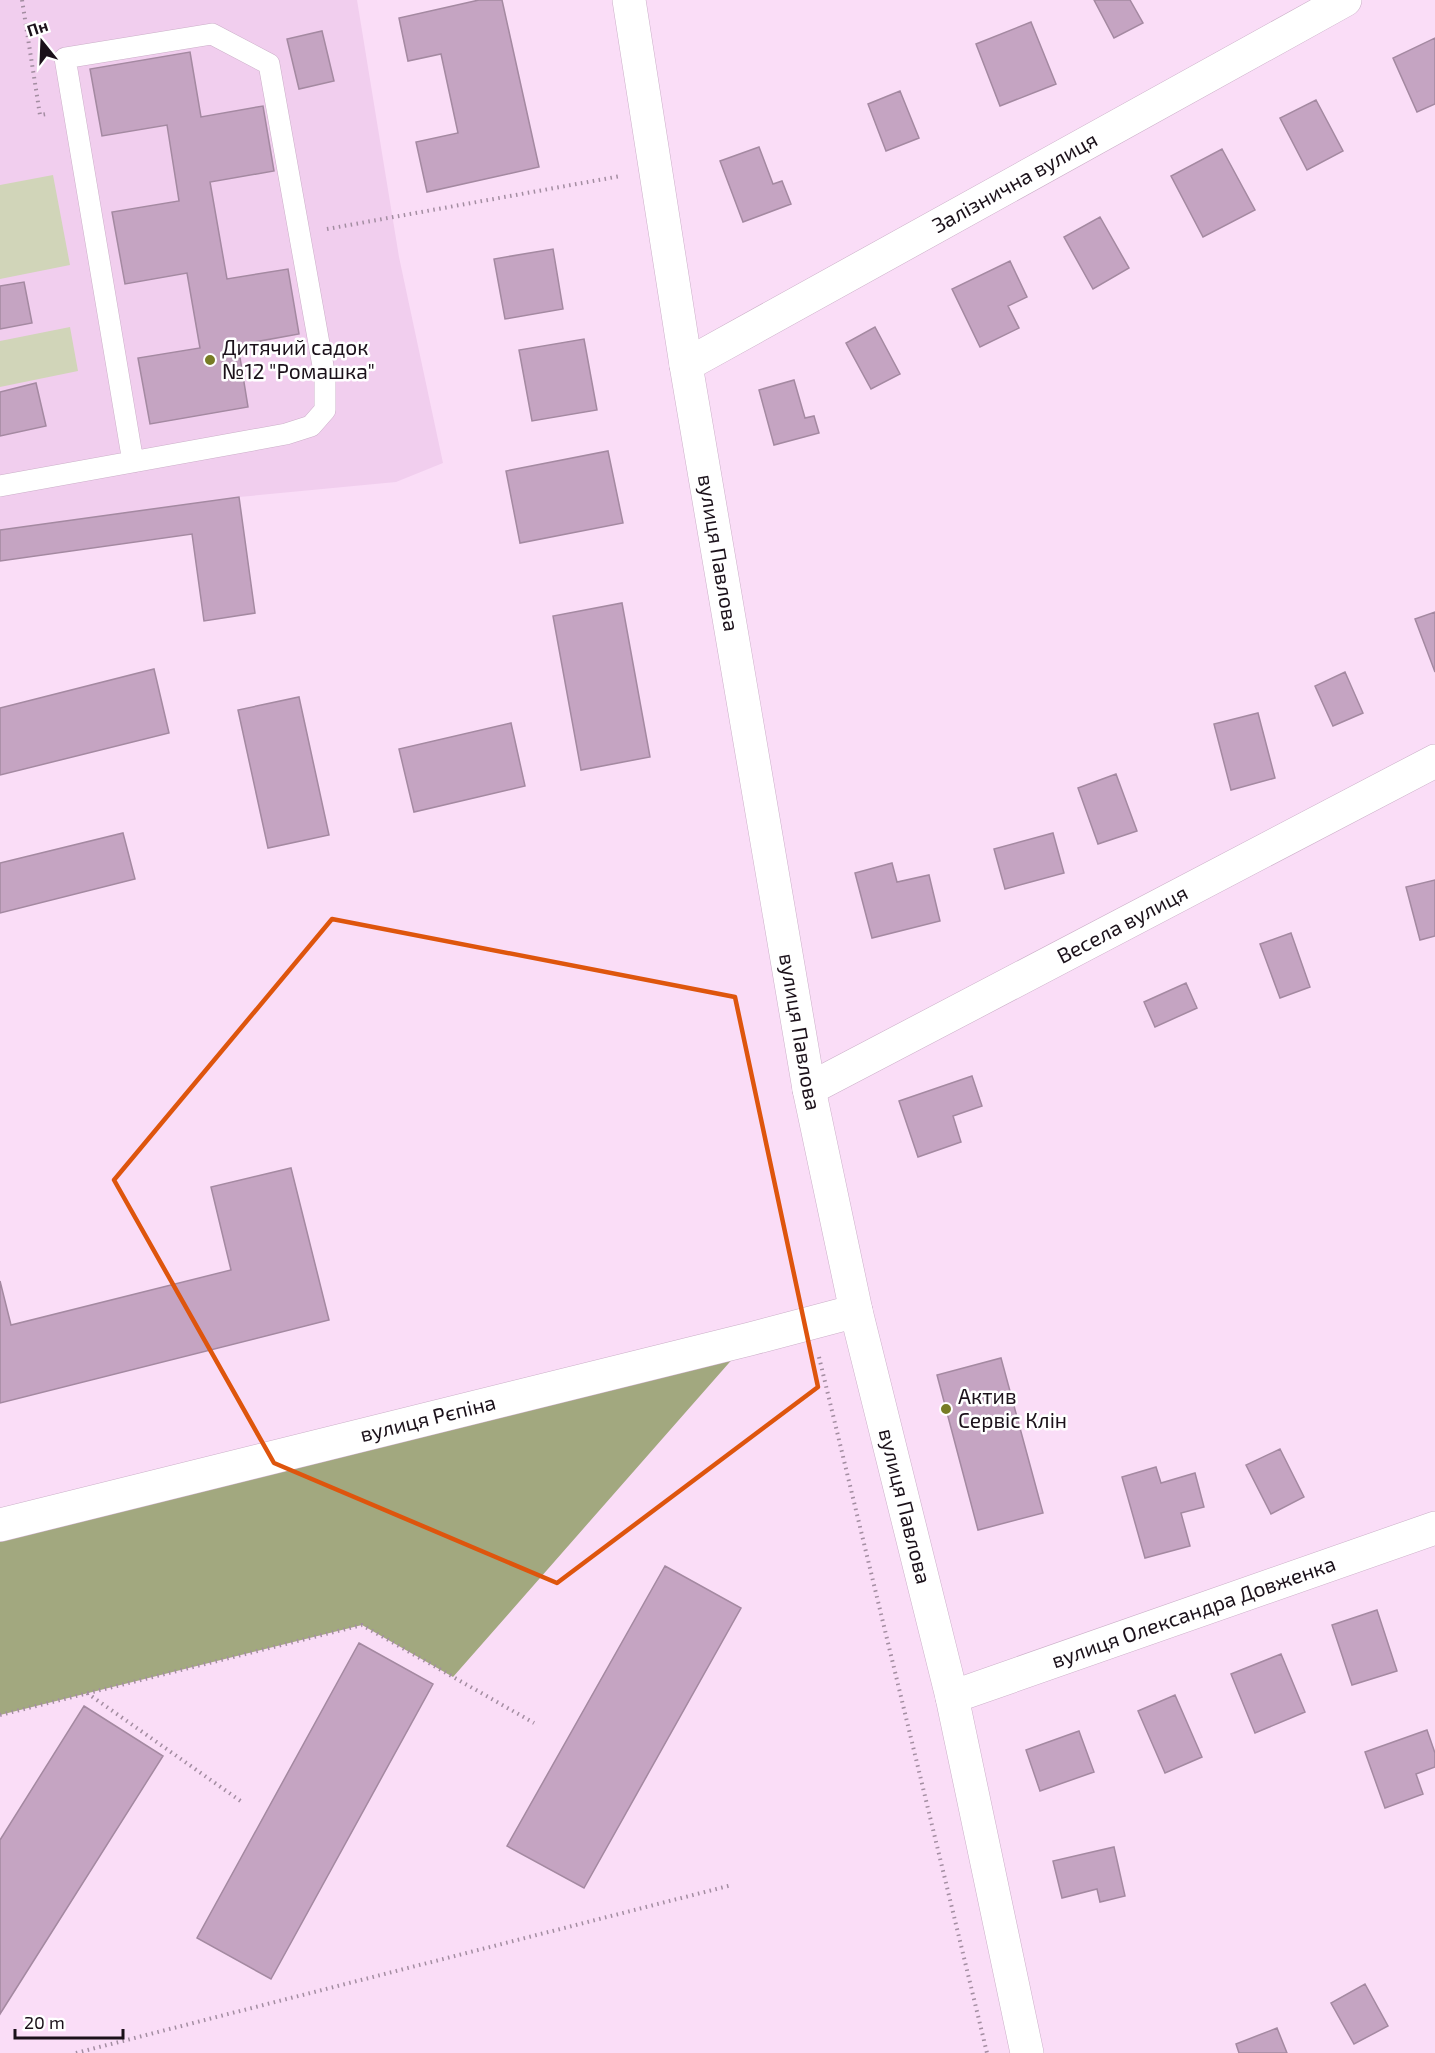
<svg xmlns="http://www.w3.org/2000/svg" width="1435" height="2053" font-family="'Exo 2',sans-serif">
<rect width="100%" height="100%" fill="#faddf7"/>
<path fill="#f1ceee" d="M0 0H357L399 257 443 463 396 482 239 497 0 530Z"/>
<path fill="#d1d5b9" d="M53 175 70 265 0 279V185Z
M70 327 78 371 0 387V341Z"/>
<path fill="#a2a87f" d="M750 1339 453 1677 362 1625 0 1715V1525Z"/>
<path fill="#c5a4c2" stroke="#a489a1" stroke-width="1.5" d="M479 0H502L539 167 427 192 416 142 458 133 441 54 408 61 399 18Z
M1094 0H1130L1143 23 1114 38Z
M1031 22 1056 84 1000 106 976 44Z
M322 31 334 81 299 89 287 39Z
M1435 38V104L1417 112 1393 58Z
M190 52 201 117 263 106 274 171 210 182 227 279 288 269 299 334 238 345 248 407 150 424 138 358 200 348 187 273 125 284 112 212 179 201 167 125 102 136 90 69Z
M900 91 919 138 886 151 868 104Z
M1316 100 1343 151 1307 170 1280 118Z
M759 147 773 184 782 181 791 204 743 222 720 161Z
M1222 149 1255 210 1203 237 1171 176Z
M1100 217 1129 268 1093 289 1064 237Z
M553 249 563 309 505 319 494 259Z
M1010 261 1027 297 1008 306 1019 328 980 347 952 289Z
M24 282 32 323 0 329V286Z
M875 327 900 374 871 389 846 343Z
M584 339 597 410 532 421 519 350Z
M794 380 805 418 814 416 819 433 774 445 759 390Z
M36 383 46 426 0 436V392Z
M608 451 623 523 520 543 506 471Z
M239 497 255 613 204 621 192 534 0 561V530Z
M622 603 650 757 581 770 553 616Z
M1435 612V672L1415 619Z
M154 669 169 733 0 775V708Z
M1345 672 1363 713 1333 726 1315 686Z
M299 697 329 835 268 848 238 710Z
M1258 713 1275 778 1231 790 1214 724Z
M511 723 525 786 414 812 399 749Z
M1116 774 1137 831 1098 844 1078 788Z
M123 833 135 879 0 913V863Z
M1053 833 1064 873 1005 889 994 849Z
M892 863 897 882 929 875 940 921 872 938 855 873Z
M1435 880V936L1420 940 1406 887Z
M1291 933 1310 987 1280 998 1260 944Z
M1186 983 1197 1008 1155 1027 1144 1002Z
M972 1076 982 1106 953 1116 961 1142 918 1157 899 1101Z
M291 1168 329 1320 0 1403V1281L11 1325 231 1270 211 1187Z
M1001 1358 1043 1513 978 1530 937 1375Z
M1280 1449 1304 1497 1271 1514 1246 1465Z
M1156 1467 1161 1483 1195 1473 1204 1507 1181 1513 1190 1546 1145 1558 1122 1477Z
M665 1566 741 1608 584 1888 507 1846Z
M1377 1610 1397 1671 1352 1685 1332 1625Z
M359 1643 433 1684 271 1979 197 1938Z
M1281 1654 1305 1712 1255 1733 1231 1674Z
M1175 1695 1202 1757 1165 1773 1138 1711Z
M84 1706 163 1756 0 2014V1840Z
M1427 1730 1435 1753V1767L1416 1774 1423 1794 1385 1808 1365 1752Z
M1079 1731 1094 1772 1040 1791 1026 1750Z
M1114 1847 1125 1896 1100 1902 1097 1889 1062 1898 1053 1861Z
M1365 1984 1388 2026 1354 2044 1331 2003Z
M1277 2028 1287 2053H1239L1236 2044Z"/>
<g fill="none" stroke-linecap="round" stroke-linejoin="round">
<g stroke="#cbafc8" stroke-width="22">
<path id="service" d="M0 486 286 434 311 426 325 410V377L269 64 212 34 65 58 133 462"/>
</g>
<g stroke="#cbafc8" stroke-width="34">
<g id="minor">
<path id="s1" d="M686 365 1345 0"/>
<path id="s2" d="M809 1089 1435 761"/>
<path id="s3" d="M0 1525 750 1339 856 1311"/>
<path id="s4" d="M952 1697 1435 1528"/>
</g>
</g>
<g stroke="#cbafc8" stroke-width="34">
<g id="tertiary">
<path id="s5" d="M629 0 686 365 809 1089 856 1311 952 1697 1027 2053"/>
</g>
</g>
<path stroke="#a38da1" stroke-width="4" stroke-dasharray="1.5 4.5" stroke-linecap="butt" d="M22 0 40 115 46 114
M327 229 621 176
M819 1357 987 2053
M87 1693 242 1802
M0 1715 362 1625 534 1723
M76 2053 732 1885"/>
<use href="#service" stroke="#fff" stroke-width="21"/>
<use href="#minor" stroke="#fff" stroke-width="33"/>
<use href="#tertiary" stroke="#fff" stroke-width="33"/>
</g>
<path fill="none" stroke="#de550d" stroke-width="4.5" stroke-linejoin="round" d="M332 919 735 997 818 1387 557 1583 274 1463 114 1180Z"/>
<g fill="#777c25" stroke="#fff" stroke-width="2">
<circle cx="210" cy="360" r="6"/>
<circle cx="946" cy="1409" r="6"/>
</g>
<g text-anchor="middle" stroke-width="5" stroke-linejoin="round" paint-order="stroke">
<g font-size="21" fill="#1b111a" stroke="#fff">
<text dy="7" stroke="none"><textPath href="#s1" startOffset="376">Залізнична вулиця</textPath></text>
<text dy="7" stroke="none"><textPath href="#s5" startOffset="560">вулиця Павлова</textPath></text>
<text dy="7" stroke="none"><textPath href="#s2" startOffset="354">Весела вулиця</textPath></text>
<text dy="7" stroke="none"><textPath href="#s5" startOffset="1046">вулиця Павлова</textPath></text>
<text dy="7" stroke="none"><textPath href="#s3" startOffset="441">вулиця Рєпіна</textPath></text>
<text dy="7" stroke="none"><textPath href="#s5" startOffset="1532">вулиця Павлова</textPath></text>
<text dy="7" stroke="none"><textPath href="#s4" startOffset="256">вулиця Олександра Довженка</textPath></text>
</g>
<g font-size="21" fill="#1b111a" stroke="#fff" text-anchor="start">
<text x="222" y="355">Дитячий садок<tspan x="222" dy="24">№12 "Ромашка"</tspan></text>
<text x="958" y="1404">Актив<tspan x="958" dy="24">Сервiс Клiн</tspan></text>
</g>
</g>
<g transform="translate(42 42) rotate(342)" stroke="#ffffff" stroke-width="4.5" paint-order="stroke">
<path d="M0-4.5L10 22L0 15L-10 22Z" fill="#1b111a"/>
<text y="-9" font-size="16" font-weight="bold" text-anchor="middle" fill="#1b111a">Пн</text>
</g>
<path d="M15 2029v9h108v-9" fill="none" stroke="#1b111a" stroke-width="3"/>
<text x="24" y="2029" font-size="18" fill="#1b111a" stroke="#ffffff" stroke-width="4.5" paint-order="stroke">20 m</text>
</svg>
